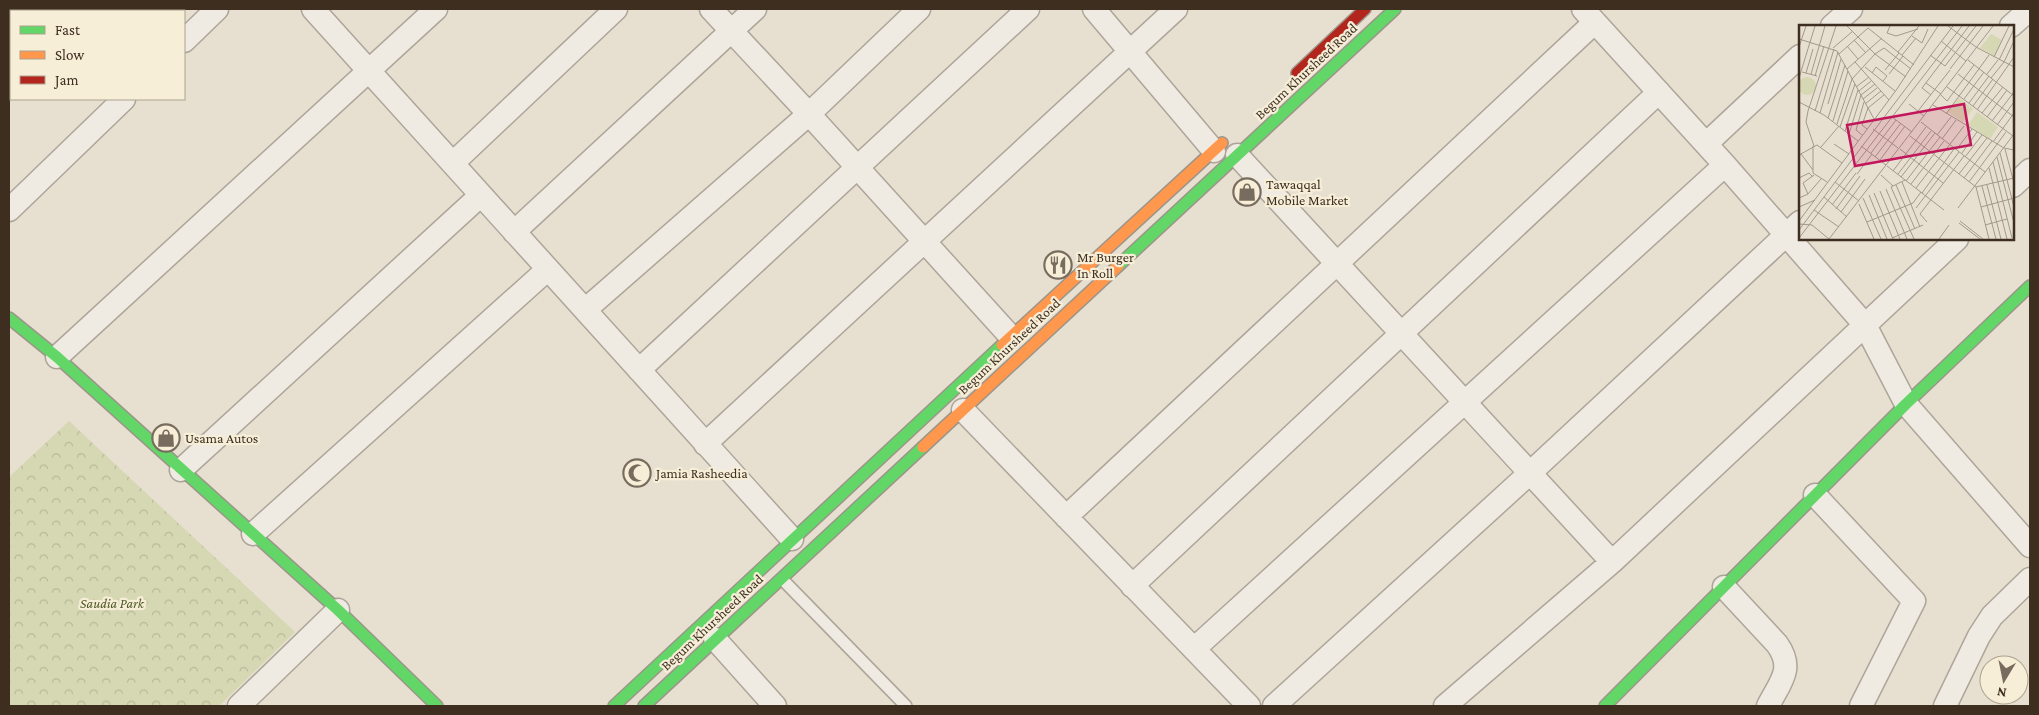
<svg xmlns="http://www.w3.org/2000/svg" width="2039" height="715" font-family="'Crimson Pro',serif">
<defs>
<pattern id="park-crowns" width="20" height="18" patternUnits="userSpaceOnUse" patternTransform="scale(1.25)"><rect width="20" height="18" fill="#d6d7b3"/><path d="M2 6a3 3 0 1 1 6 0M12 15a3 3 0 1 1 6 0" fill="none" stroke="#b9b99a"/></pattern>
</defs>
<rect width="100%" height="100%" fill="#e7e0d1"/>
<path fill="url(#park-crowns)" d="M69 421 295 632 219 706H9V477Z"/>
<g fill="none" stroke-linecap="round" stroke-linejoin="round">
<g stroke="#ada599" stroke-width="14">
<path id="lane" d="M782 579 906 706"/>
</g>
<g stroke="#ada599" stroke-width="25">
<path id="street" d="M313 9 792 539
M711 9 809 114 1011 337
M1094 9 1214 151
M1583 9 1725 165 1865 325 1906 404 2030 546
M65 11 68 9
M1832 26 1851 9
M2011 26 2030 9
M184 41 217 9
M9 65 11 62
M1706 144 1800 56
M1237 155 1612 562
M453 163 616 9
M2013 186 2030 170
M9 210 124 99
M514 232 755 9
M585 310 809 114 919 9
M57 357 436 9
M639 370 1028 9
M963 410 1249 706
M705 444 1176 9
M181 470 481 195
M1815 495 1914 601 1861 706
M1066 517 1595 22
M253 534 548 269
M1132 586 1659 92
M1724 587 1777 644C1795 669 1780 682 1768 706
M715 639 775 706
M1194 649 1725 165
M239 706 338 610
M1274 706 1530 473 1800 222
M1445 706 1612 562 1957 239
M1945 706 1979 636 1992 616 2030 579"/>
</g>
<g stroke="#9c958a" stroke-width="14">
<path id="fast" d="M1118 266 1395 9
M9 318 57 357 338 610 437 706
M614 706 1002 345
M644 706 923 447
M1605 706 1906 404 2030 286"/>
</g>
<g stroke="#9c958a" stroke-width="14">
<path id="slow" d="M1002 345 1222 143
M923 447 1118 266"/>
</g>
<g stroke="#9c958a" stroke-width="14">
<path id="jam" d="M1297 73 1365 9"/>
</g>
<use href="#lane" stroke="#efebe3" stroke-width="11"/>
<use href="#street" stroke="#efebe3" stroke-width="22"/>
<use href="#fast" stroke="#63d668" stroke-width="11"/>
<use href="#slow" stroke="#ff974d" stroke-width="11"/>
<use href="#jam" stroke="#b3261e" stroke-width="11"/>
</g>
<defs>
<g id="shop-ring" transform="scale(1.4375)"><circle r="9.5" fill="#f7eed8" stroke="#786c5e" stroke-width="1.5"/><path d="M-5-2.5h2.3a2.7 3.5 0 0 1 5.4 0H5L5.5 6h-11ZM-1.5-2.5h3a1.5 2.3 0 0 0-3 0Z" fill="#786c5e"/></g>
<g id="restaurant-ring" transform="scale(1.4375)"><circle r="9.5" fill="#f7eed8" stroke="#786c5e" stroke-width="1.5"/><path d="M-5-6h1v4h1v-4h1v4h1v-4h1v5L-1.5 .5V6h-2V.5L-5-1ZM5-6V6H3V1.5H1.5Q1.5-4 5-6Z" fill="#786c5e"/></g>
<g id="mosque-ring" transform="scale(1.4375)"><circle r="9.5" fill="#f7eed8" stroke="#786c5e" stroke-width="1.5"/><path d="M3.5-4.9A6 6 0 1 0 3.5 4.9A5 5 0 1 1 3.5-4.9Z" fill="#786c5e"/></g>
</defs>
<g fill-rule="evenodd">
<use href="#shop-ring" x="1247" y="192"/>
<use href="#restaurant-ring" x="1058" y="265"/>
<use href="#shop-ring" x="166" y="438"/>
<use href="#mosque-ring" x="637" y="473"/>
</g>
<g text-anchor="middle" stroke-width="4.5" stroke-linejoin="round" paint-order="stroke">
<g font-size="14" fill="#3d2e20" stroke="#f7eed8">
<text transform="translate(1306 71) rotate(-43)" y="5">Begum Khursheed Road</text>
<text transform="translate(1009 346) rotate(-43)" y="5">Begum Khursheed Road</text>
<text transform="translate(712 622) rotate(-43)" y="5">Begum Khursheed Road</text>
</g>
<g font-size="14" fill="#3d2e20" stroke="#f7eed8" text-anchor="start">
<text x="1266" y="189">Tawaqqal<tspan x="1266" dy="16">Mobile Market</tspan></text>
<text x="1077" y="262">Mr Burger<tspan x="1077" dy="16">In Roll</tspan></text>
<text x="185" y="443">Usama Autos</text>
<text x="656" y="478">Jamia Rasheedia</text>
</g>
<g font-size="14" font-style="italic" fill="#4d5a26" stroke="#f7eed8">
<text x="112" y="608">Saudia Park</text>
</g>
</g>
<g transform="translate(1799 25)">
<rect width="215" height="215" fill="#e7e0d1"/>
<path d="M178 87 199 102 191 114 169 100Z" fill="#d6d7b3"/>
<path d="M192 9 203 15 196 31 181 23ZM-1 61a9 9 0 1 1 18 0a9 9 0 1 1-18 0ZM160 73 174 84 164 97 149 87Z" fill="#d6d7b3"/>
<path fill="none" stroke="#a3998a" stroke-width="1" d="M48 1 76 29 107 52M91 1 88 8 97 11 119 4M149 1 177 22M113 11 123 18 129 4M0 14 38 26 75 94M55 15 67 28M142 16 167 36M48 21 59 34M0 22 7 1M177 22 215 42M34 23 54 6M99 27 120 1M40 29 69 3 115 40M103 30 117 13M131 30 146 41M195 32 210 1M169 35 215 71M200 35 215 4M56 37 90 75M146 41 177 1M66 42 96 66M48 44 83 13M151 44 184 1M86 45 100 28M3 47 18 51M7 48 14 24M73 48 77 42 88 51 84 56M12 49 26 1M90 49 104 31M159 49 215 92M188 49 199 35M16 51 25 21M0 53 16 1M192 53 205 37 215 16M127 58 142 69M57 62 70 52M148 62 214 111M60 66 72 56M132 70 123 63 170 1M142 70 148 76 175 40M64 74 78 63M165 74 185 47M0 77 25 90 59 116M170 78 190 51M29 79 42 34M66 79 82 66M110 79 125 91M134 80 205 123 215 125M174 81 194 54M178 85 215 32M16 86 35 24M119 86 151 45M21 88 39 27M183 88 204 62M147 89 190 30M93 92 113 107M188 92 208 65M29 93 46 40M34 96 49 46M193 96 215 67M122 97 186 147M38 99 53 54 76 29 85 23 112 44M198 100 215 77M41 102 56 59M68 104 63 100 69 83 85 70M74 104 99 123M46 106 59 65M50 109 62 70 76 59M63 110 57 105 65 77M138 110 152 92M111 111 177 162 215 153M143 114 157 95M194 117 215 88M35 119 50 129M14 121V148L28 157M15 121 7 97 9 86 37 1M62 121 87 140M22 122 40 101M101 124 144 158M206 124 215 158M157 125 173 104M72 128 97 95M163 128 178 107M201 128 215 182M2 129 14 145M0 130 18 120 43 138M76 132 102 98M166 132 183 110M198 132 215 198M81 135 106 101M194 137 213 213M88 141 145 185M190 143 208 214M94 146 127 102M58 149 73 129M99 149 132 106M160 149 188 113M82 150 94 161M102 152 136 108M0 153 10 148 14 152M165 153 193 116M107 156 141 112M36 157 60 176M103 157 121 202M170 157 207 107M112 159 145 116M97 160 116 204M188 160 202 214M183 161 197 214M92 162 115 214M92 162 106 155M177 162 190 214M117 163 165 101M87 164 108 214M81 166 101 214M75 168 94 214M123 168 155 124M9 169 4 158 15 150M70 170 88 214M25 172 48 192M0 173 9 169 22 154M64 173 82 214M60 179 75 214M33 180 57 148M0 182 16 175M182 182 215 173M117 183 160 127M159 183 215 109M37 184 61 151M15 185 40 202M42 187 66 154M0 196 98 64 139 1M161 196 184 214M68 197 114 178 122 167M128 197 121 189 165 131M160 198 181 214M0 199 13 200 30 214M186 200 208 194M0 205 154 1M0 213 163 1M93 213 124 200M30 214 194 1M140 214 150 200"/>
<path fill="#c2185b" fill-opacity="0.15" stroke="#c2185b" stroke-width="2.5" d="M165 79 172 120 56 141 48 100Z"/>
<rect width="215" height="215" fill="none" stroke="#3d2e20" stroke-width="2.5"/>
</g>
<rect width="2039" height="715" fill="none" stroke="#3d2e20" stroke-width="20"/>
<rect x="10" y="10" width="175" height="90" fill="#f7eed8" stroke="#ada18e"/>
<rect x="20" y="26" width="25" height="8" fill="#63d668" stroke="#ada18e"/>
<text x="55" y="35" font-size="15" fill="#3d2e20">Fast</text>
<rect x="20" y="51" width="25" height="8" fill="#ff974d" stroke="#ada18e"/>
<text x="55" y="60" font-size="15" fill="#3d2e20">Slow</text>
<rect x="20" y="76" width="25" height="8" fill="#b3261e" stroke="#ada18e"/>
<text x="55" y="85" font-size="15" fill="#3d2e20">Jam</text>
<g transform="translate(2004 680) rotate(190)"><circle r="24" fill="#f7eed8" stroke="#ada18e"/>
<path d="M0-4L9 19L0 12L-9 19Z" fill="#786c5e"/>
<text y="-8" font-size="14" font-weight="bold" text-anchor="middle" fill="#3d2e20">N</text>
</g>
</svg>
